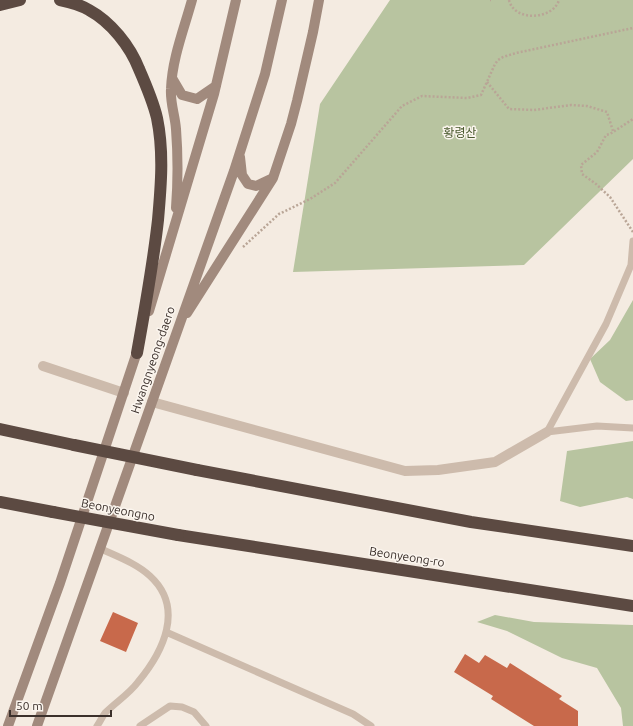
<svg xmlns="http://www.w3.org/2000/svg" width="633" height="726" font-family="Ubuntu,'Noto Sans KR',sans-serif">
<rect width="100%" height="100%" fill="#f4ebe1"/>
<path fill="#b8c4a0" d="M390 0H633V159L524 265 293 272 320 104Z
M633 300V400L626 401 600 382 590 359 610 340Z
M633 441V499L627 497 580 507 560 501 567 451Z
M495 615 534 622 633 625V726H623L621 708 597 668 562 658 507 631 477 622Z"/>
<path fill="#c8694b" d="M113 612 138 623 126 652 100 641Z
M465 654 479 663 485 655 507 668 510 663 562 696 559 699 578 711V726H534L491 699 493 696 454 672Z"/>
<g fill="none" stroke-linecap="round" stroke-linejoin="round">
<path stroke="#b9a596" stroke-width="2.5" stroke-dasharray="2 2" stroke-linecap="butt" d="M490 0H491
M509 0C514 22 553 20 559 0
M487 82 509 109 534 110 571 105 587 106 607 112 613 131
M633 232 610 197 596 184 582 174 581 165 597 152 606 135 610 134 633 119
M243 247 279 214 310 199 335 183 402 106 422 96 467 98 481 95 495 64 498 60 503 57 516 53 633 28"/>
<path stroke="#cdbbac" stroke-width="7" d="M547 432 606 324 631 265 633 241
M547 432 597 426 633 428
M166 632 353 714 371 726
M97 726C100 722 102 717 105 713 116 702 129 694 138 682 163 652 185 608 150 576 136 563 116 556 99 548
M140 726 170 706 182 707 194 712 206 726"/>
<path stroke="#cdbbac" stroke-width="10" d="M43 366 124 393
M152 402 405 471 438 470 495 462 547 432"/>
<path stroke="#a18a7d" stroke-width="10" d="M172 78 182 95 197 99 216 86
M240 157 242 175 248 184 256 186 273 178
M176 208C178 182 178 155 176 129 175 115 170 103 171 89 172 59 184 29 192 0
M149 311 214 94 236 0
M187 313 273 178 291 124 297 101 313 32 319 0
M8 726 60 583 139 346
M37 726 234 171 265 74 282 0"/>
<path stroke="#5c4a42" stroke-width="12" d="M60 0C70 2 81 5 89 10 111 22 130 46 139 69 146 85 153 101 157 118 164 152 161 186 158 220 153 265 145 309 137 353
M0 5 20 0
M0 429 74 445
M197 470 471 522 633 546
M0 502 53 512
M178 535 633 606"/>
<path stroke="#5c4a42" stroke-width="12" d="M74 445 197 470
M53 512 178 535"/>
</g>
<g text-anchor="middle" stroke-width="3" stroke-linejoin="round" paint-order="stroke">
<g font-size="12" fill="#4a5a2e" stroke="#fbf5ee">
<text x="460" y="137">황령산</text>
</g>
<g font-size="12" fill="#3b302b" stroke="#fbf5ee">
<text transform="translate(153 360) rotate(-71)" y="4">Hwangnyeong-daero</text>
<text transform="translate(118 510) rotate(11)" y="4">Beonyeongno</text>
<text transform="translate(407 557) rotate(9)" y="4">Beonyeong-ro</text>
</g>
</g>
<path d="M10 710v6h101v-6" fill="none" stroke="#3b302b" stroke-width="2"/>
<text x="16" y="710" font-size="12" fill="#3b302b" stroke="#fbf5ee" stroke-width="3" paint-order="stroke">50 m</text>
</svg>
